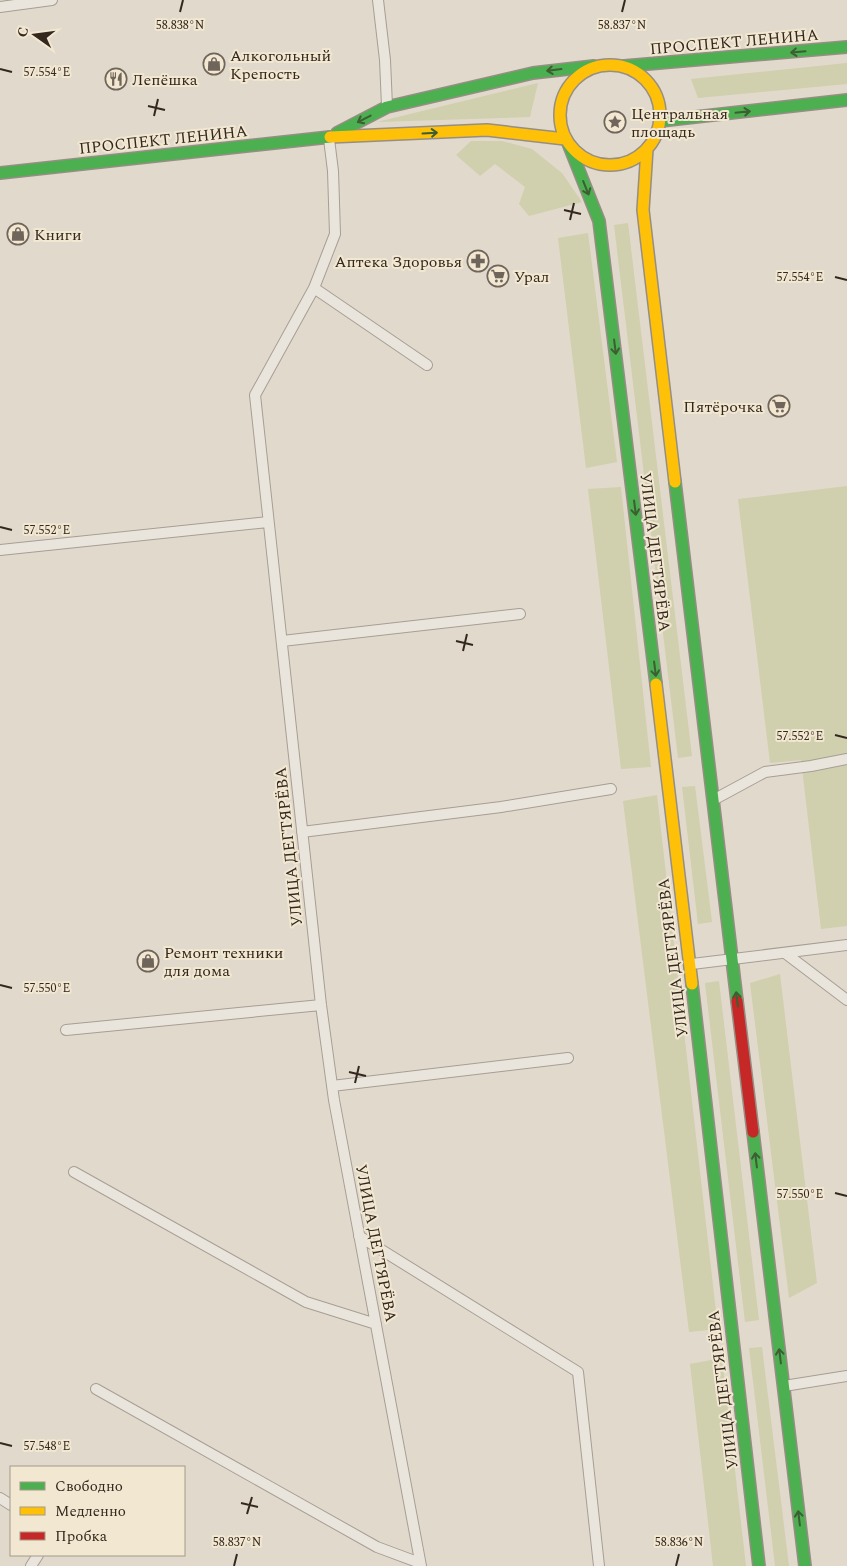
<svg xmlns="http://www.w3.org/2000/svg" width="847" height="1566" font-family="Spectral,serif">
<rect width="100%" height="100%" fill="#e1d9cb"/>
<path fill="#d0cfae" d="M847 63V84L698 98 691 79Z
M538 83 530 117 377 122Z
M471 141H502L532 149 562 173 582 202 529 216 519 204 525 187 495 164 480 176 456 155Z
M628 223 692 756 678 758 614 225Z
M588 233 617 462 586 468 558 238Z
M847 486V926L821 929 801 760 770 763 738 499Z
M621 487 651 767 621 769 588 489Z
M695 786 712 922 698 924 682 787Z
M657 795 718 1329 689 1332 623 801Z
M780 974 817 1283 789 1298 750 983Z
M719 981 759 1320 745 1322 705 983Z
M762 1347 789 1566H775L749 1348Z
M722 1358 746 1566H713L690 1364Z"/>
<g fill="none" stroke-linecap="round" stroke-linejoin="round">
<g stroke="#a69e95" stroke-width="12">
<path id="lane" d="M378 0 385 60 387 106
M0 7 52 0
M329 139 333 171 335 234 314 288 255 395 321 1005 334 1100 421 1566
M314 288 427 365
M0 550 268 522
M282 641 520 614
M715 799 765 772 811 766 847 759
M302 832 501 807 611 789
M785 953 847 1000
M692 964 847 945
M66 1030 321 1005
M332 1086 568 1058
M74 1172 306 1302 376 1324
M359 1236 578 1372 599 1566
M784 1386 847 1376
M96 1389 377 1547 420 1563
M0 1498 11 1505
M31 1566 38 1555"/>
</g>
<g stroke="#968e84" stroke-width="14">
<path id="fast" d="M624 66 847 47
M660 121 847 100
M337 133 387 107 533 73 594 66
M568 143 599 221 656 684
M0 173 330 137
M675 482 737 1001
M692 984 759 1566
M753 1132 805 1566"/>
</g>
<g stroke="#968e84" stroke-width="14">
<path id="slow" d="M560 115a50 50 0 1 1 100 0a50 50 0 1 1-100 0Z
M330 137 487 130 565 139
M647 149 643 210 675 482
M656 684 692 984"/>
</g>
<g stroke="#968e84" stroke-width="14">
<path id="jam" d="M737 1001 753 1132"/>
</g>
<use href="#lane" stroke="#eae5dc" stroke-width="10"/>
<use href="#fast" stroke="#4caf50" stroke-width="11"/>
<use href="#slow" stroke="#ffc107" stroke-width="11"/>
<use href="#jam" stroke="#c62828" stroke-width="11"/>
</g>
<defs><path id="oneway-shaft" d="M-6 0H5M1.5-3L5.5 0L1.5 3" fill="none" stroke-width="1.6" stroke-linecap="round" stroke-linejoin="round" transform="scale(1.25)"/></defs>
<g stroke="#3d5d32">
<use href="#oneway-shaft" transform="translate(798 52) rotate(175)"/>
<use href="#oneway-shaft" transform="translate(554 70) rotate(173)"/>
<use href="#oneway-shaft" transform="translate(743 112) rotate(-6)"/>
<use href="#oneway-shaft" transform="translate(364 119) rotate(153)"/>
<use href="#oneway-shaft" transform="translate(430 133) rotate(-3)"/>
<use href="#oneway-shaft" transform="translate(586 188) rotate(68)"/>
<use href="#oneway-shaft" transform="translate(615 347) rotate(83)"/>
<use href="#oneway-shaft" transform="translate(635 508) rotate(83)"/>
<use href="#oneway-shaft" transform="translate(655 669) rotate(83)"/>
<use href="#oneway-shaft" transform="translate(737 999) rotate(-97)"/>
<use href="#oneway-shaft" transform="translate(756 1160) rotate(-97)"/>
<use href="#oneway-shaft" transform="translate(780 1356) rotate(-97)"/>
<use href="#oneway-shaft" transform="translate(799 1518) rotate(-97)"/>
</g>
<path fill="none" stroke="#33271e" stroke-width="2" d="M180 12 183 0M622 12 625 0M0 69 12 72M148 106 165 110M154 116 158 99M564 210 581 214M570 220 574 203M835 277 847 280M0 527 12 530M456 641 473 645M463 651 467 634M835 735 847 738M0 985 12 988M349 1072 366 1076M355 1083 359 1066M835 1193 847 1196M0 1443 12 1446M241 1503 258 1507M247 1514 252 1497M234 1566 237 1554M676 1566 679 1554"/>
<defs>
<g id="shop-ring" transform="scale(1.125)"><circle r="9.5" fill="#f2e7d1" stroke="#70655b" stroke-width="1.5"/><path d="M-5-2.5h2.3a2.7 3.5 0 0 1 5.4 0H5L5.5 6h-11ZM-1.5-2.5h3a1.5 2.3 0 0 0-3 0Z" fill="#70655b"/></g>
<g id="restaurant-ring" transform="scale(1.125)"><circle r="9.5" fill="#f2e7d1" stroke="#70655b" stroke-width="1.5"/><path d="M-5-6h1v4h1v-4h1v4h1v-4h1v5L-1.5 .5V6h-2V.5L-5-1ZM5-6V6H3V1.5H1.5Q1.5-4 5-6Z" fill="#70655b"/></g>
<g id="sight-ring" transform="scale(1.125)"><circle r="9.5" fill="#f2e7d1" stroke="#70655b" stroke-width="1.5"/><path d="M0-6L1.8-2.2L6-1.7L2.9 1.2L3.7 5.4L0 3.3L-3.7 5.4L-2.9 1.2L-6-1.7L-1.8-2.2Z" fill="#70655b"/></g>
<g id="pharmacy-ring" transform="scale(1.125)"><circle r="9.5" fill="#f2e7d1" stroke="#70655b" stroke-width="1.5"/><path d="M-2-6h4v4h4v4h-4v4h-4v-4h-4v-4h4Z" fill="#70655b"/></g>
<g id="supermarket-ring" transform="scale(1.125)"><circle r="9.5" fill="#f2e7d1" stroke="#70655b" stroke-width="1.5"/><path d="M-6-5.5h2.5l.6 2H6L4.5 2H-2.5L-4.4-4H-6ZM-1.5 3.2a1.3 1.3 0 1 0 .1 0ZM3 3.2a1.3 1.3 0 1 0 .1 0Z" fill="#70655b"/></g>
</defs>
<g fill-rule="evenodd">
<use href="#shop-ring" x="214" y="64"/>
<use href="#restaurant-ring" x="116" y="79"/>
<use href="#sight-ring" x="615" y="122"/>
<use href="#shop-ring" x="18" y="234"/>
<use href="#pharmacy-ring" x="478" y="261"/>
<use href="#supermarket-ring" x="498" y="276"/>
<use href="#supermarket-ring" x="779" y="406"/>
<use href="#shop-ring" x="148" y="961"/>
</g>
<g text-anchor="middle" stroke-width="4" stroke-linejoin="round" paint-order="stroke">
<g font-size="16" fill="#33271e" stroke="#f2e7d1">
<text transform="translate(734 41) rotate(-5)" y="6">ПРОСПЕКТ ЛЕНИНА</text>
<text transform="translate(163 139) rotate(-6)" y="6">ПРОСПЕКТ ЛЕНИНА</text>
<text transform="translate(656 552) rotate(83)" y="6">УЛИЦА ДЕГТЯРЁВА</text>
<text transform="translate(288 847) rotate(-96)" y="6">УЛИЦА ДЕГТЯРЁВА</text>
<text transform="translate(672 958) rotate(-97)" y="6">УЛИЦА ДЕГТЯРЁВА</text>
<text transform="translate(377 1243) rotate(79)" y="6">УЛИЦА ДЕГТЯРЁВА</text>
<text transform="translate(722 1390) rotate(-97)" y="6">УЛИЦА ДЕГТЯРЁВА</text>
</g>
<g font-size="16" fill="#33271e" stroke="#f2e7d1" text-anchor="start">
<text x="230" y="61">Алкогольный<tspan x="230" dy="18">Крепость</tspan></text>
<text x="132" y="85">Лепёшка</text>
<text x="631" y="119">Центральная<tspan x="631" dy="18">площадь</tspan></text>
<text x="34" y="240">Книги</text>
<text x="462" y="267" text-anchor="end">Аптека Здоровья</text>
<text x="514" y="282">Урал</text>
<text x="763" y="412" text-anchor="end">Пятёрочка</text>
<text x="164" y="958">Ремонт техники<tspan x="164" dy="18">для дома</tspan></text>
</g>
</g>
<g font-size="12" text-anchor="middle" fill="#33271e" stroke="#f2e7d1" stroke-width="4" stroke-linejoin="round" paint-order="stroke">
<text x="180" y="29">58.838°N</text>
<text x="622" y="29">58.837°N</text>
<text x="47" y="76">57.554°E</text>
<text x="800" y="281">57.554°E</text>
<text x="47" y="534">57.552°E</text>
<text x="800" y="740">57.552°E</text>
<text x="47" y="992">57.550°E</text>
<text x="800" y="1198">57.550°E</text>
<text x="47" y="1450">57.548°E</text>
<text x="237" y="1546">58.837°N</text>
<text x="679" y="1546">58.836°N</text>
</g>
<rect x="10" y="1466" width="175" height="90" fill="#f2e7d1" stroke="#a69a89"/>
<rect x="20" y="1482" width="25" height="8" fill="#4caf50" stroke="#a69a89"/>
<text x="55" y="1491" font-size="15" fill="#33271e">Свободно</text>
<rect x="20" y="1507" width="25" height="8" fill="#ffc107" stroke="#a69a89"/>
<text x="55" y="1516" font-size="15" fill="#33271e">Медленно</text>
<rect x="20" y="1532" width="25" height="8" fill="#c62828" stroke="#a69a89"/>
<text x="55" y="1541" font-size="15" fill="#33271e">Пробка</text>
<g transform="translate(35 35) rotate(284)" stroke="#f2e7d1" stroke-width="4" paint-order="stroke">
<path d="M0-4L9 19L0 12L-9 19Z" fill="#33271e"/>
<text y="-8" font-size="14" font-weight="bold" text-anchor="middle" fill="#33271e">С</text>
</g>
</svg>
